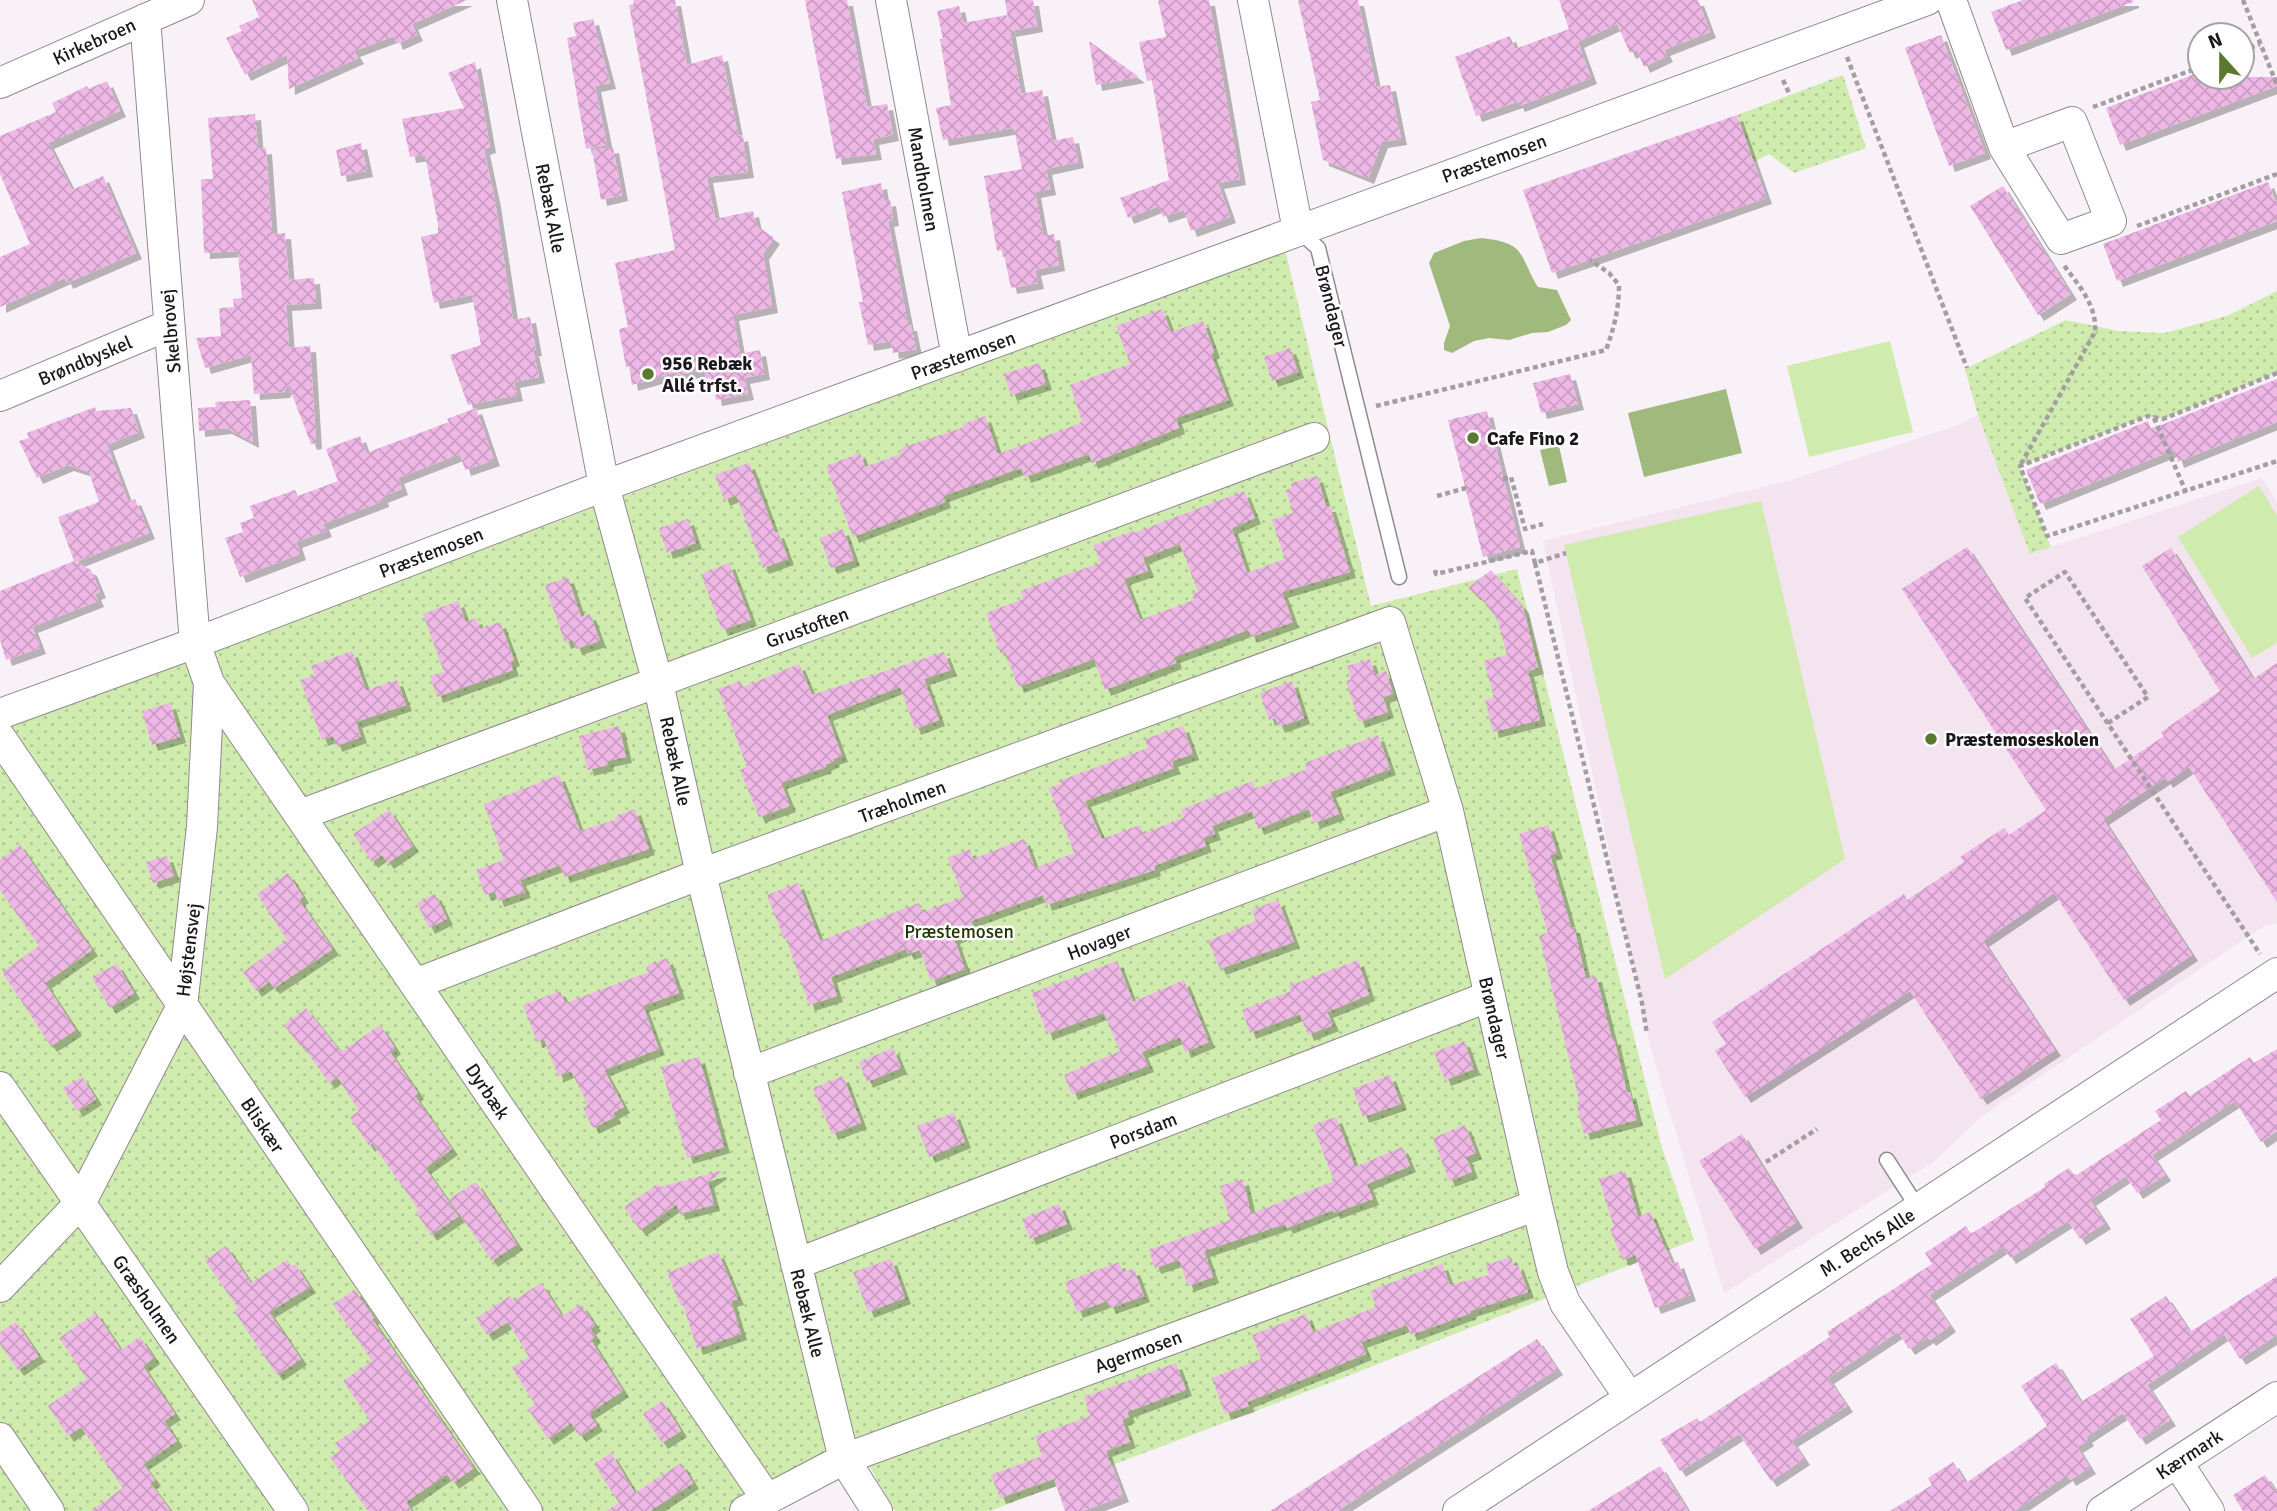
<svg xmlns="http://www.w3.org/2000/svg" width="2277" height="1511" font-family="Signika,sans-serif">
<defs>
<pattern id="green-dots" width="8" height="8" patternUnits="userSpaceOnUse" patternTransform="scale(1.75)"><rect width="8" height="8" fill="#cfebad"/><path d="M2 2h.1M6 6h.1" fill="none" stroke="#b1c994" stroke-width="1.8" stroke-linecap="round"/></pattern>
<pattern id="building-cross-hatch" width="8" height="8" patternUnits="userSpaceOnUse" patternTransform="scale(1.75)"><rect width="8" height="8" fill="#eeb7e5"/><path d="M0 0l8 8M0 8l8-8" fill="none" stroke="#cc9dc4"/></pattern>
<filter id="shadow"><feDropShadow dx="6" dy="6" stdDeviation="0" flood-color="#0004"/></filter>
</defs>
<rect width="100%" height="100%" fill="#f9f1f8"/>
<path fill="#f3e4f0" d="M1978 415 2030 554 2262 478 2277 502V923L2264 926 1982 1116 1935 1161 1724 1293 1652 1053 1543 541 1791 480 1955 426Z"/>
<path fill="url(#green-dots)" d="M1843 75 1866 148 1794 173 1769 154 1754 162 1737 115Z
M1285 250 1371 606 1517 569 1662 1148 1694 1240 1327 1384 990 1511H895L857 1445 734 1511H0V729Z
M2277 291V373L2163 419 2148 416 2020 466 2051 547 2030 554 1978 415 1965 369 2066 320 2118 331 2165 333 2227 316Z"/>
<path fill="#cfebad" d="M1890 341 1913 432 1809 457 1787 366Z
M2259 486 2277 516V643L2252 658 2178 537Z
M1761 501 1845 859 1665 979 1564 545Z"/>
<path fill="#a0ba7e" d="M1481 238C1527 243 1518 254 1538 287L1557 290 1571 320 1566 325 1548 332 1532 333 1509 340 1489 338 1474 341 1452 353 1444 350V343L1450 326 1429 263 1434 253 1464 241Z
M1726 389 1742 453 1644 477 1628 413Z
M1559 446 1567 482 1549 486 1540 450Z"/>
<path fill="url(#building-cross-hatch)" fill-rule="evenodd" filter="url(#shadow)" d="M252 0H467L412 24 417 35 397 44 394 36 354 51 358 58 289 89 287 55 245 75 226 38 242 31 239 26 259 17Z
M633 0H675L687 65 722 55 738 136 742 135 748 172 707 177 715 219 753 211 756 225 774 238 763 254 772 307 733 315 740 354 760 350 764 374 744 378 748 394 716 400 712 378 706 379 704 370 678 375 677 372 632 385 629 366 626 367 619 329 628 327 615 263 675 250 629 5 634 4Z
M805 0H847L867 107 887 104 893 135 873 139 876 154 836 159Z
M1005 0H1033L1037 26 1010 31Z
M1158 0H1209L1240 179 1218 183 1230 217 1191 231 1184 210 1163 217 1159 206 1128 218 1120 198 1169 180 1152 80 1147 81 1139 42 1166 37Z
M1298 0H1358L1376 87 1390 85 1401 139 1382 142 1368 178 1323 160 1311 102 1320 100Z
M1559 0H1698L1710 32 1664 50 1667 56 1644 67 1637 50 1630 53 1617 24 1578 42 1591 78 1519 106 1517 102 1476 116 1455 57 1510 36 1515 49 1569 29Z
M2023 0H2133V2L2006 50 1991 12Z
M959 6 963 23 1007 15 1021 94 1042 90 1052 141 1073 137 1078 162 1046 169 1050 189 1035 192 1043 236 1054 234 1059 265 1035 270 1038 283 1011 288 1003 250 997 251 984 176 1022 169 1014 128 943 140 936 108 951 105 940 39H943L937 11Z
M593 19 610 83 595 86 607 145 586 149 567 38 576 36 573 23Z
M1941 35 1985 153 1949 166 1905 48Z
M1089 41 1139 77 1096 85Z
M475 62 490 147 484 149 495 201 513 320 530 317 536 350H533L539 377 514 382 517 395 468 405 450 355 481 345 472 295 434 303 421 237 438 233V224L425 155 410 157 402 119 464 108 448 73Z
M2200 72V77H2277V86L2120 145 2106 108Z
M107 81 120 111 48 143 72 190 103 176 136 253 67 283 65 278 0 307V257L30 244 0 174V136L56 112 52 103 87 86 88 89Z
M255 114 258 149 266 148 272 234 285 233 289 280 314 278 316 303 286 305 289 348 310 346 316 443 311 444 288 384 284 392 254 394 251 355 205 368 196 338 221 336 219 308 234 307 233 299 242 298 238 251 204 253 201 179H213L208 118Z
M1737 115 1766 198 1552 273 1523 190Z
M361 143 367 171 341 176 336 150Z
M613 147 622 195 601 200 592 150Z
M2268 182 2277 205V221L2117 281 2103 244Z
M881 183 884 201 890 200 893 220 888 221 908 325H911L916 349 893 353 891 341 868 345 859 302H863L842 192Z
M2003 186 2071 294 2038 315 1970 206Z
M1162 309 1171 332 1203 321 1214 352 1211 354 1228 400 1176 418 1179 428 1092 463 1089 454 1025 477 1021 468 943 496 945 502 853 537 826 466 860 453 865 467 903 453 901 448 964 427 963 424 985 416 998 454 1078 424 1082 421 1070 385 1130 364 1116 326Z
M1290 348 1298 372 1272 381 1264 357Z
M1039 363 1046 384 1011 395 1004 374Z
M1570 374 1578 404 1541 413 1533 383Z
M2277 379V422L2178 462 2174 450 2040 504 2026 470 2148 421 2151 429Z
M250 400 253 442 226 428 199 431 198 408 216 407 215 402Z
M95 407 96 411 131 408 139 432 107 445 128 501 135 499 149 533 76 562 91 570 100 592 95 594 98 601 32 627 40 648 6 660 0 640V591L74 561 58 517 99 502 89 472 68 465 37 478 19 441 29 438 27 433Z
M476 408 494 460 465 470 460 454 398 478 402 489 382 497 383 501 323 524 326 531 296 542 300 554 240 577 225 538 243 532 240 523 254 518 250 506 295 490 298 496 338 481 326 449 360 436 366 453 449 422 447 419Z
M1487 411 1520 547 1483 557 1448 420Z
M749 463 775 533 778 532 788 559 763 568 736 495 724 500 715 475Z
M1317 476 1326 506H1330L1350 572 1282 592 1293 622 1251 637 1248 630 1174 657 1176 663 1105 690 1094 659 1018 687 1005 652 1001 654 986 613 1023 599 1020 591 1100 563 1094 545 1133 531 1134 533 1244 491 1255 518 1232 528 1247 573 1285 559 1272 520 1293 513 1286 490 1292 488 1291 483ZM1180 544 1198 592 1192 594 1194 600 1140 620 1124 579 1148 571 1143 558Z
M688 519 696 543 667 553 659 528Z
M843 529 854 560 831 568 820 538Z
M1967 547 2114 770 2164 736 2161 732 2220 691 2142 566 2171 548 2253 679 2277 663V902L2189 767 2167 782 2165 778 2103 819 2192 955 2124 1000 2054 893 1983 941 2055 1050 1981 1099 1910 991 1745 1097 1715 1051 1726 1044 1712 1022 1904 894 1907 900 1964 862 1960 857 2004 828 2009 835 2046 810 1902 589Z
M729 563 751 620 722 630 701 574Z
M1491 570 1523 607 1538 668 1528 671 1540 720 1493 732 1485 700 1494 698 1484 661 1507 655 1498 621 1483 600 1468 588Z
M568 577 581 617 590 614 600 641 576 649 573 640 565 643 545 585Z
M458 601 466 622 476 618 480 629 500 622 514 660 510 662 513 670 437 697 430 676 444 672 423 614Z
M352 651 366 690 397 680 406 705 356 722 361 737 336 746 333 736 322 740 300 680 315 675 311 666Z
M944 652 951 670 924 679 939 720 915 729 900 687 827 715 842 756 833 759 834 761 825 765 826 767 781 783 790 806 759 817 740 770 747 767 718 689 741 681 743 687 799 664 812 695Z
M1370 659 1375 675 1386 671 1393 694 1383 697 1388 712 1359 722 1346 681 1351 679 1347 666Z
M1292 681 1304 718 1279 727 1275 718 1269 720 1260 693Z
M170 703 180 737 152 745 142 711Z
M619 726 626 757 607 761 608 765 588 770 579 736Z
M1183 726 1193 754 1172 761 1174 768 1085 801 1102 839 1140 825 1143 834 1184 817 1181 810 1252 781 1255 789 1307 769 1305 763 1378 735 1390 769 1330 792 1339 814 1314 823 1309 809 1258 829 1252 811 1212 826 1215 834 1203 838 1206 846 1154 866 1155 870 1046 905 1043 895 971 921 974 930 954 938 965 969 931 981 920 950 908 954 906 949 831 977 837 996 809 1005 786 938 784 939 767 895 798 883 820 941 919 903 922 912 963 897 948 858 970 849 973 859 1024 839 1035 868 1074 853 1049 788 1061 784 1059 781 1148 748 1145 739Z
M559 775 580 831 617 819 616 816 635 809 649 849 564 877 560 865 520 880 525 892 498 901 495 891 485 895 476 870 504 860 484 804Z
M389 810 413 846 388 863 382 855 372 862 353 834Z
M1548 825 1557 853 1550 855 1571 927H1574L1586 979 1596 976 1612 1039 1614 1038 1627 1093 1630 1092 1637 1120 1584 1134 1577 1105 1580 1104 1539 935 1548 933 1519 834Z
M20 845 92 950 45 983 76 1030 51 1046 2 972 39 946 0 890V860Z
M167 856 174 876 153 883 146 862Z
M288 873 303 897 299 900 333 949 274 988 269 982 256 991 243 972 287 940 257 894Z
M435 894 447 919 429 928 417 903Z
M1278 900 1294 942 1220 969 1208 941 1256 921 1252 910Z
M667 958 679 993 643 1006 659 1049 604 1070 624 1107 613 1113 615 1117 593 1128 583 1108 588 1105 571 1071 558 1076 544 1039 537 1042 523 1005 560 991 565 1003 649 972 646 966Z
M1358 960 1369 995 1327 1012 1333 1025 1308 1035 1300 1014 1250 1033 1242 1010 1291 991 1289 986Z
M1117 961 1133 1002 1184 980 1209 1042 1185 1052 1180 1037 1142 1052 1148 1066 1072 1094 1064 1075 1120 1051 1104 1013 1047 1034 1032 993Z
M117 964 134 993 110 1008 92 977Z
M306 1008 341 1052 380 1025 395 1048 390 1052 418 1093 415 1096 452 1149 425 1168 459 1216 431 1235 416 1212 419 1210 372 1143 369 1146 350 1117 359 1111 337 1077 329 1083 303 1046 301 1047 284 1025Z
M1464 1041 1474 1069 1445 1080 1434 1052Z
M893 1048 901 1068 867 1082 859 1062Z
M2277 1049V1131L2261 1142 2235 1101 2152 1155 2165 1175 2137 1193 2126 1176 2090 1200 2105 1223 2080 1239 2068 1221 2010 1258 2003 1247 1929 1295 1950 1326 1930 1340 1928 1337 1909 1349 1898 1332 1828 1378 1847 1406 1792 1441 1804 1459 1771 1481 1739 1434 1680 1471 1660 1440 1697 1418 1700 1422 1830 1337 1827 1332 1932 1264 1925 1253 1966 1226 1971 1234 2045 1187 2044 1184 2069 1168 2075 1176 2161 1120 2155 1111 2186 1091 2190 1096 2250 1057 2254 1063Z
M699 1057 724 1147 687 1158 661 1067Z
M1390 1075 1401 1104 1363 1117 1353 1089Z
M843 1076 861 1123 832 1134 813 1088Z
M82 1077 96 1099 77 1111 63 1088Z
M954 1113 965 1142 929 1157 917 1126Z
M1336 1117 1355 1167 1402 1147 1410 1166 1367 1184 1373 1199 1334 1213 1333 1210 1287 1228 1285 1224 1204 1251 1213 1277 1188 1286 1179 1260 1155 1268 1149 1250 1230 1220 1220 1186 1243 1179 1251 1214 1334 1181 1313 1125Z
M1465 1125 1476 1153 1466 1157 1472 1172 1449 1181 1433 1138Z
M1742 1134 1797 1222 1755 1249 1699 1161Z
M720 1171 721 1173 708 1182 714 1205 679 1214 677 1204 640 1230 624 1207 658 1184 660 1187Z
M1625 1171 1638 1217 1650 1212 1672 1264 1678 1262 1690 1295 1655 1308 1635 1255 1623 1260 1610 1229 1614 1227 1599 1179Z
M476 1182 517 1244 492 1261 449 1199Z
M1059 1204 1067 1224 1030 1239 1022 1219Z
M226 1246 251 1283 287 1260 291 1266 295 1264 310 1287 269 1312 301 1359 277 1375 234 1311 238 1308 205 1260Z
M718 1252 738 1299 731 1301 741 1334 697 1349 683 1305 681 1306 667 1273Z
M1511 1257 1514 1266 1518 1265 1528 1292 1470 1311 1471 1313 1411 1335 1407 1325 1361 1342 1366 1354 1247 1402 1249 1406 1225 1414 1212 1378 1261 1359 1252 1335 1306 1314 1313 1332 1376 1307 1370 1291 1414 1274 1442 1264 1450 1285 1489 1275 1486 1265Z
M891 1259 905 1298 868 1312 853 1272Z
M1119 1262 1123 1272 1134 1269 1144 1296 1110 1308 1107 1301 1077 1312 1065 1282Z
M2277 1276V1335L2240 1359 2224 1334 2147 1385 2170 1420 2140 1439 2123 1413 2086 1437 2088 1440 2077 1447 2090 1468 2070 1480 2067 1475 2014 1511H1890L1932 1485 1928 1478 1953 1462 1966 1483 2047 1426 2021 1386 2056 1363 2081 1402 2154 1356 2130 1319 2166 1296 2190 1332Z
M541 1283 562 1316 581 1304 595 1325 590 1329 595 1337 591 1340 623 1391 589 1413 597 1425 580 1436 571 1423 548 1439 528 1409 535 1404 512 1368 529 1357 508 1322 487 1335 476 1318 510 1296 513 1301Z
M355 1290 374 1318 372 1319 474 1468 453 1483 447 1474 406 1502 412 1511H368L330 1457 340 1451 335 1443 370 1420 343 1381 372 1361 333 1304Z
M96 1313 121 1350 140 1337 154 1358 143 1366 175 1414 164 1421 177 1441 143 1464 155 1480 150 1483 171 1511H91L123 1488 81 1427 68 1436 48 1406 87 1379 59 1338Z
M16 1322 39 1356 18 1370 0 1344V1332Z
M1537 1339 1557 1369 1337 1511H1270Z
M1176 1363 1186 1390 1127 1412 1129 1417 1122 1420 1130 1442 1106 1451 1123 1496 1083 1511H1065L1054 1479 1000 1498 991 1475 1042 1456 1035 1436 1090 1416 1084 1397Z
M662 1401 681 1431 662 1443 643 1414Z
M611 1453 635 1493 681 1463 693 1483 650 1511H606L619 1503 594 1464Z
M1660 1466 1688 1511H1588Z
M2265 1475 2277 1493V1511H2243L2233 1495Z"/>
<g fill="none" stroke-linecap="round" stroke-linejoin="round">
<g stroke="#90898f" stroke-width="17">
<path id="service" d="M1299 231 1318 248 1399 577
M1887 1160 1918 1208"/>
</g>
<g stroke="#90898f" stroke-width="32">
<path id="minor" d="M512 0 604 486 658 683 701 874 844 1459 877 1511
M891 0 957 357
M1253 0 1298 230
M1951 0 2004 147 2061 239 2111 221 2072 122 2004 147
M0 83 189 0
M0 396 169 325
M209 683 767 1499
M0 714 195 643 604 486 1927 0
M0 737 527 1511
M300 815 1314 438
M415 984 701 874 1390 622 1448 811 1537 1205 1553 1272 1565 1303 1630 1398
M749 1073 1448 811
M0 1087 293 1511
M796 1264 1490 996
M0 1287 81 1202 182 1006 202 827 209 683 195 643 145 19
M0 1438 49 1511
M2177 1462 2209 1511
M745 1511 844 1459 1537 1205
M1458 1511 2277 973
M2102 1511 2277 1397"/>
</g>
<path stroke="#a49ea3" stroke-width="4.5" stroke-dasharray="5 3.5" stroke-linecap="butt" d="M2243 0 2277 85
M2242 51 2260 44
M1847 57 1967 368
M1783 80 1789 93
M2093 107 2200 67
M2137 226 2277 174
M2277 373 2163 419 2148 416 2020 466 2047 536 2277 461
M1376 406 1606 350C1614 328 1619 309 1619 285L1609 273 1590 260
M2154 418 2186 492
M2021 464 2095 332C2097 304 2078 285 2063 264
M1503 479 1511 477 1525 529 1543 524
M1437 496 1466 488
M1535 563 1642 1003 1647 1034
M1435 570 1436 574 1532 551 1535 563 1566 553
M2108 723 2148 697 2065 572 2025 598 2260 954
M1766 1162 1817 1129"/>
<use href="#service" stroke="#fff" stroke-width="14"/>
<use href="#minor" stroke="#fff" stroke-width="30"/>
</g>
<g fill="#5b792e" stroke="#fff" stroke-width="2.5">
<circle cx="648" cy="374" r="7"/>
<circle cx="1473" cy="438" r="7"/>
<circle cx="1931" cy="739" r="7"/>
</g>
<g text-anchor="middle" stroke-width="5" stroke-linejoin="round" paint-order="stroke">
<g font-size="19" fill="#1b181b" stroke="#fff">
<text transform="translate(94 41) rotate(-24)" y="7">Kirkebroen</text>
<text transform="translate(1494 158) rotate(-20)" y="7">Præstemosen</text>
<text transform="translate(924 179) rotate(80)" y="7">Mandholmen</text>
<text transform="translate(551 208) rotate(79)" y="7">Rebæk Alle</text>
<text transform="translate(1332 306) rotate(76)" y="7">Brøndager</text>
<text transform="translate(170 331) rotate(-95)" y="7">Skelbrovej</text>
<text transform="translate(963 355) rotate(-20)" y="7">Præstemosen</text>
<text transform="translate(85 360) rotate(-23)" y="7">Brøndbyskel</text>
<text transform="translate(431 552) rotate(-21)" y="7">Præstemosen</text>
<text transform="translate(807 627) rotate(-20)" y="7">Grustoften</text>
<text transform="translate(676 761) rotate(78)" y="7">Rebæk Alle</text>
<text transform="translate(902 801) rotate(-20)" y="7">Træholmen</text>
<text transform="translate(1099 942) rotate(-21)" y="7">Hovager</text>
<text transform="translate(188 950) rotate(-83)" y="7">Højstensvej</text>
<text transform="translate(1495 1018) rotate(77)" y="7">Brøndager</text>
<text transform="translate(488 1091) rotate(56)" y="7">Dyrbæk</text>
<text transform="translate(263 1125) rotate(56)" y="7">Bliskær</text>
<text transform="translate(1143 1130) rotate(-21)" y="7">Porsdam</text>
<text transform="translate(1867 1242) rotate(-33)" y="7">M. Bechs Alle</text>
<text transform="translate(147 1299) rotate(55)" y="7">Græsholmen</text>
<text transform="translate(808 1313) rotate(76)" y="7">Rebæk Alle</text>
<text transform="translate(1138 1351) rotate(-20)" y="7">Agermosen</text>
<text transform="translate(2189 1454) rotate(-33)" y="7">Kærmark</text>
</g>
<g font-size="19" font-weight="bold" fill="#1b181b" stroke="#fff" text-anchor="start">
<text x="662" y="370">956 Rebæk<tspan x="662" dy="22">Allé trfst.</tspan></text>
<text x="1487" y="445">Cafe Fino 2</text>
<text x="1945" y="746">Præstemoseskolen</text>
</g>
<g font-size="19" fill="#243407" stroke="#fff">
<text x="959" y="938">Præstemosen</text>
</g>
</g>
<g transform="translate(2221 56) rotate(339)"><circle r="33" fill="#ffffff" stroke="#a4a3a4" stroke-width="2"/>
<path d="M0-5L12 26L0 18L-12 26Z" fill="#5b792e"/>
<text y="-10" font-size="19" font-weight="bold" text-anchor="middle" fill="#1b181b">N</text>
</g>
</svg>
